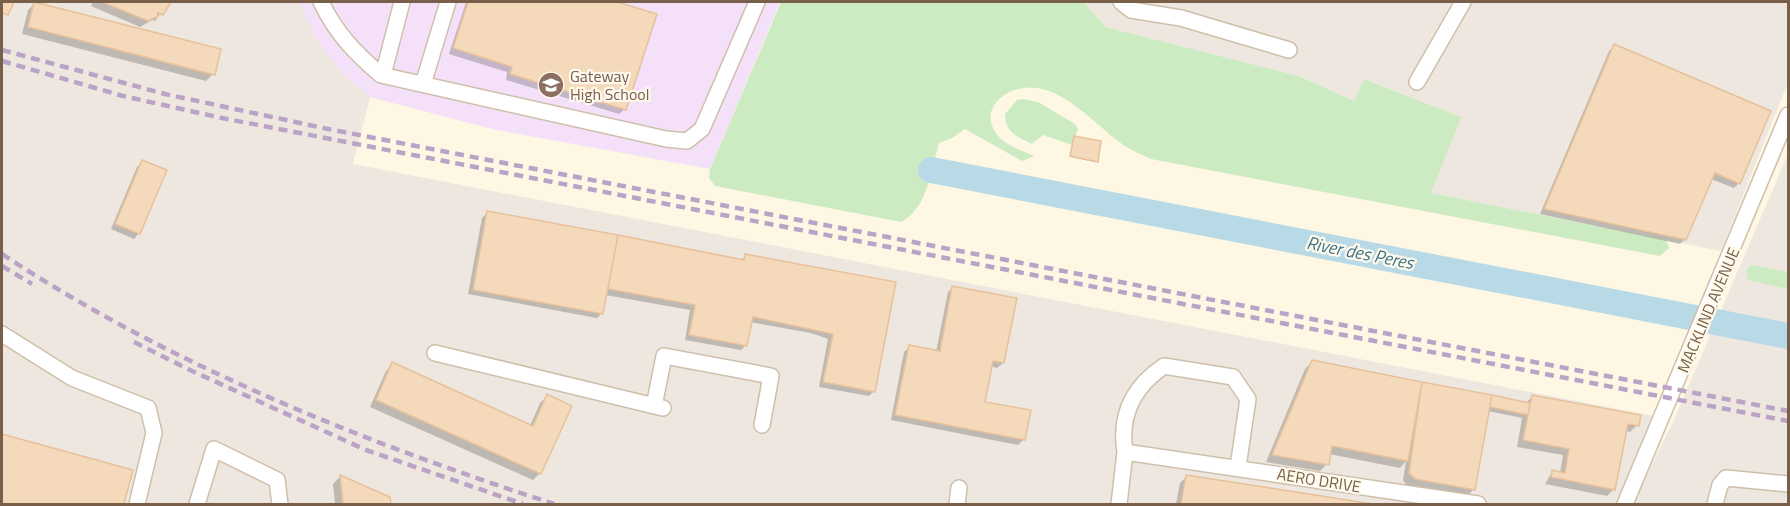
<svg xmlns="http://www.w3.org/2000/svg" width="1790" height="506" font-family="'Titillium Web',sans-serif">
<rect width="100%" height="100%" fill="#fdf7e4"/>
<path fill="#ede7df" d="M2 2H300L314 36 342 73 370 97 353 164 1654 416 1615 504H2Z
M1083 2H1788V82L1721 251 1430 193 1460 117 1365 79 1354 101 1299 76 1106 27Z
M1788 154V504H1625L1640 488 1673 422Z"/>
<path fill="#f4e1f9" d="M300 2H780L710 169 492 129 370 97 342 73 314 36Z"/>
<path fill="#cdebc2" d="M781 2H1083L1106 27 1299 76 1354 101 1364 79 1461 117 1431 193 1666 240 1669 248 1660 256 1151 159C1141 154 1130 150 1122 144 1096 125 1070 94 1038 88 1007 83 973 111 1001 139 1010 147 1023 151 1034 156L1022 161 965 129 952 138 939 143C931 170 928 208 901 222L715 186 709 178 710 169Z
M1024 99 1038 102 1075 124 1078 129 1072 145 1043 135 1032 144C1017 137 1005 132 1005 114L1017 100Z
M1751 265 1788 272V289L1748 280 1746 271Z"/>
<path fill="#0003" d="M93 2H169L155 21 152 20 140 27 91 6Z
M466 2H612L655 15 625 109 619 114 506 80 507 72 449 54Z
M35 3 213 74 206 81 22 34 28 10Z
M1615 45 1739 183 1734 188 1711 179 1685 239 1680 244 1540 214 1609 51Z
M1075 138 1096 161 1095 162 1070 157Z
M143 161 139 233 134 239 111 229 137 167Z
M487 213 741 260 746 256 894 283 874 391 869 396 819 387 828 339 811 333 750 322 746 345 741 350 685 340 690 310 605 295 602 313 597 318 468 294 482 218Z
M953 287 1003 363 997 368 991 366 984 403 1023 440 1018 445 891 420 904 352 909 347 936 352 948 292Z
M1312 362 1525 404 1532 397 1637 425 1630 432 1625 431 1614 489 1607 496 1545 484 1552 472 1560 473 1563 455 1517 447 1522 418 1488 411 1474 489 1467 496 1407 486 1403 480 1406 461 1400 468 1329 454 1327 464 1320 471 1266 462 1305 369Z
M393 364 530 426 540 403 547 396 540 473 533 480 370 407 386 371Z
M2 436 131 471 122 504H2Z
M1187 476 1364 504H1176L1180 483Z
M340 477 389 498 390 504H335L333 484Z"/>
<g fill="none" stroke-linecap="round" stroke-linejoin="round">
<path stroke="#b8dae7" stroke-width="26" d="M931 170 1788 336"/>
</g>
<path fill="#f4d9bb" stroke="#e7c19a" stroke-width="1.5" d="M2 2H14L8 15 2 13Z
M34 2 221 49 215 75 28 27Z
M102 2H171L163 15 158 13 157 17 148 21Z
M468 2H617L657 14 626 110 510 74 512 67 453 48Z
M1614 44 1771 111 1740 184 1715 173 1686 240 1544 209Z
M1074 136 1101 141 1098 162 1070 156Z
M142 160 167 170 140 234 115 224Z
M487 211 618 235 603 314 473 290Z
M618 235 744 260 745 254 896 282 875 392 823 382 833 334 753 317 747 346 689 335 695 305 608 289Z
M952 286 1017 298 1004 363 993 361 985 402 1031 410 1025 440 895 415 909 345 940 351Z
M1312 360 1422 382 1408 461 1332 446 1329 465 1272 455Z
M392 362 533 426 547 394 572 406 541 474 376 400Z
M1422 382 1492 395 1475 490 1415 479 1409 473Z
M1492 395 1530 403 1528 415 1490 407Z
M1532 395 1641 415 1639 426 1628 424 1615 490 1551 477 1552 470 1565 473 1569 449 1523 440Z
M2 434 133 470 124 504H2Z
M340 475 390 497 391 504H343Z
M1186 475 1373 504H1181Z"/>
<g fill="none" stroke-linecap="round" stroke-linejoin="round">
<g stroke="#cfbfaa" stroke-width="18">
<path id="minor" d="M321 2C336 33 355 53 381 75L666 139 687 141 702 129 757 2
M1121 2 1131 10 1181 18 1289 50
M383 75 402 2
M1417 82 1463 2
M423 84 448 2
M2 334 72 378 148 408 154 433 137 504
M435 353 663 408
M654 406 664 356 771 376 762 425
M1125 452C1119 415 1133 387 1164 366L1233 377 1248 399 1238 467
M197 504 214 449 277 480 280 504
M957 504 959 488
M1119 504 1125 452 1478 504
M1625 504 1788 115
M1715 504 1720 485 1726 478 1788 484"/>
</g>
<use href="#minor" stroke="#fff" stroke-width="15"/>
<path stroke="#bba2c7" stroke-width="4.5" stroke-dasharray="9 6" stroke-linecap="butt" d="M2 50 165 94 328 129 1788 411
M2 61 123 96 222 118 1788 421
M2 254C170 365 363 442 554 504
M2 266 32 284
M134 342 192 371 366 450 523 504"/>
</g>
<defs>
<g id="school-disc" transform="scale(1.35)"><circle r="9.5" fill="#8d6e63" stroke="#fffaeb"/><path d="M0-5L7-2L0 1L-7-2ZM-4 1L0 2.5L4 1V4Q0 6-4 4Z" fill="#fff"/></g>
</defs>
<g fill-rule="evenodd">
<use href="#school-disc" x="551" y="85"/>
</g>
<g text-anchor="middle" stroke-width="4.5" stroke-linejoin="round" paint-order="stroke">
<g font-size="16" fill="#785e54" stroke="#fffaeb" text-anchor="start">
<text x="570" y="82">Gateway<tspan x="570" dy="18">High School</tspan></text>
</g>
<g font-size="16" fill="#775f49" stroke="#fffaeb">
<text transform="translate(1708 310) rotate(-67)" y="6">MACKLIND AVENUE</text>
<text transform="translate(1319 480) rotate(9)" y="6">AERO DRIVE</text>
</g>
<g font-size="18" font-style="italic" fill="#41758b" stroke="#fffaeb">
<text transform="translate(1360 253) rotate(11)" y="6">River des Peres</text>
</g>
</g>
<rect width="1790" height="506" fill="none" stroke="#775f49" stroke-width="6"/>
</svg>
